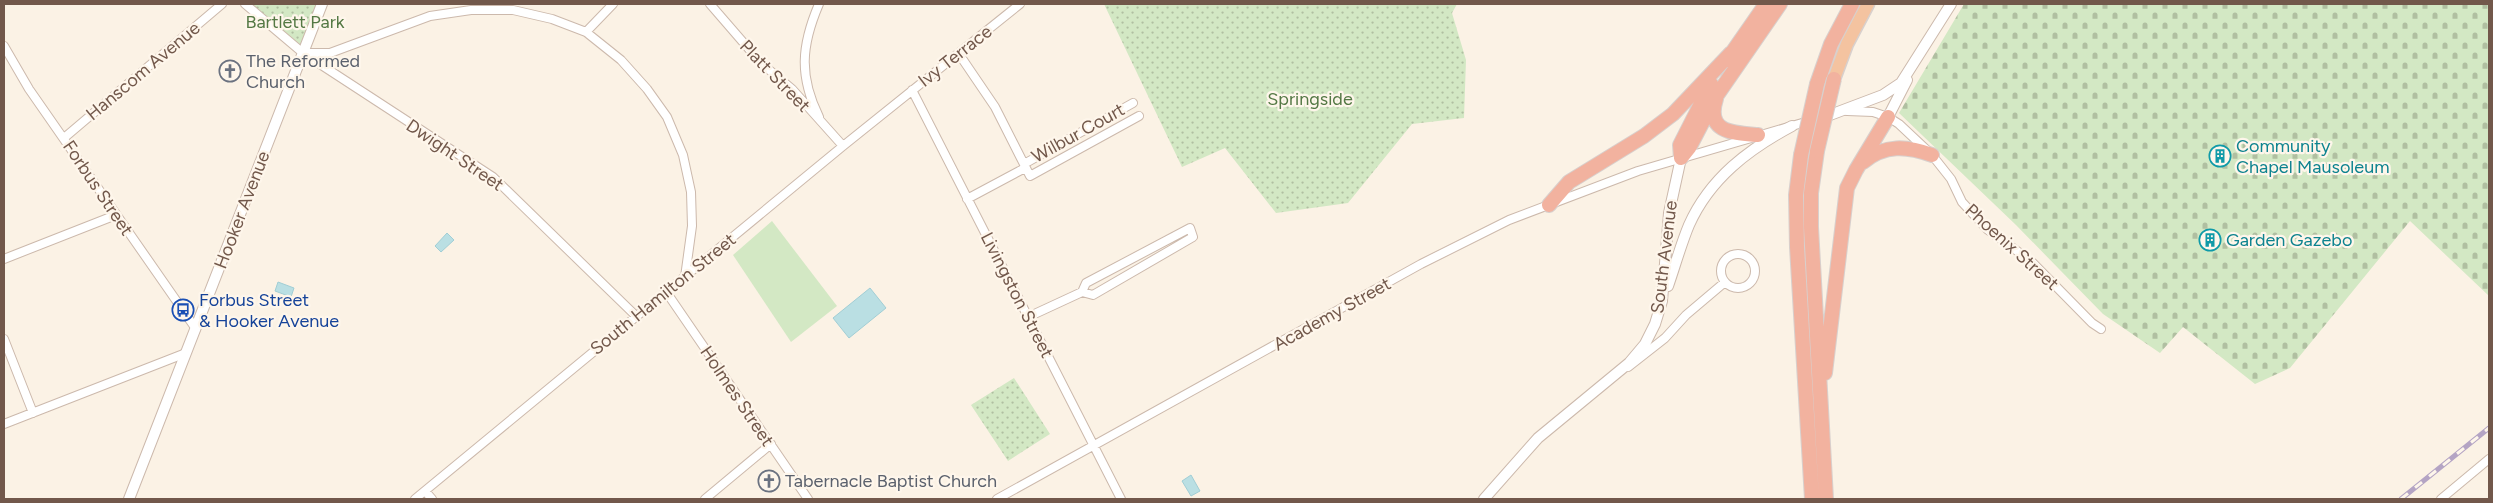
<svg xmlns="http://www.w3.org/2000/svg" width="2493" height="503" font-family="Figtree,sans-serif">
<defs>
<pattern id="grass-dots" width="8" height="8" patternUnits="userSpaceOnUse" patternTransform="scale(1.25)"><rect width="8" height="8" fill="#d3e8c4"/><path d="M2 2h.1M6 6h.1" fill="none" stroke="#b0bfa1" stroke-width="1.8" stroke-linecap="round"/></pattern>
<pattern id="cemetery-stones" width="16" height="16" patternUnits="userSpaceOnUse" patternTransform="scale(1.25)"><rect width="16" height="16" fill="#d3e8c4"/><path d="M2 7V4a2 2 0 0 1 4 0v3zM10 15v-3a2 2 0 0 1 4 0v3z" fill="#b0bfa1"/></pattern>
</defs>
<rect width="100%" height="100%" fill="#fbf2e5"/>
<path fill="url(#grass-dots)" d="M245 4H322L303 53Z
M1104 4H1457L1452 13 1466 60 1464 118 1412 124 1348 203 1276 213 1225 148 1182 167Z
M1014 378 1050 434 1008 461 971 405Z"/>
<path fill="url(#cemetery-stones)" d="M1964 4H2489V296L2410 221 2290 368 2255 384 2183 327 2160 353 2103 314 2016 225 1899 113Z"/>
<path fill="#d3e8c4" d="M772 221 837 306 791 342 733 255Z"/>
<path fill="#badfe3" stroke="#a1ced5" d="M447 233 454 240 441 252 435 246Z
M278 282 294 288 291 297 275 291Z
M870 288 886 308 849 338 833 318Z
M1191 475 1200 491 1191 496 1182 481Z"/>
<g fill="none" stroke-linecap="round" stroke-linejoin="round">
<g stroke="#ccb9ac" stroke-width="10">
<path id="minor" d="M245 4 303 53 493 177 636 316
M710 4 761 63 792 89 843 146
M819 4C801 46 799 76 819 117
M586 32 613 4
M4 46 29 89 196 329
M303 53H330L430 16 471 10H513L552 19 586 32 621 60 647 89 667 117 683 155 691 192 692 226 685 277
M959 54 995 107 1030 176 1139 116
M912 90 1121 499
M1847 111 1873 112 1888 117 1899 124 1932 155 1951 179 1962 202 1988 230 2031 261 2092 323 2101 329
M64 138 222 4
M1024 164 1133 103
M967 199 1025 168
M1721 271a17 17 0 1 1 34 0a17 17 0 1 1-34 0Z
M4 259 116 215
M667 293 808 499
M1028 317 1082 292 1093 295 1193 237 1190 228 1086 283 1082 292
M4 339 33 413
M1628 367 1665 338 1686 315 1725 282
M4 424 186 353
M425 491 432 499
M415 499 843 146 1020 4
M705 499 771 444
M997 499 1421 264 1509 220 1638 171 1809 121
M2441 499 2489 459"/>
</g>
<g stroke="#ccb9ac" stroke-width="12">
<path id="tertiary" d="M1830 115 1883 95 1901 83 1951 4
M1888 117 1907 80
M1668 286C1675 266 1681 244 1689 225 1710 178 1749 149 1792 126
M129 499 322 4
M1484 499 1538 438 1629 363 1645 344 1655 324 1662 301 1669 213 1681 158"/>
</g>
<g stroke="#d8d0cd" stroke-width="15">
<path id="trunk" d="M1834 79 1847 44 1868 4"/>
</g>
<g stroke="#d8d0cd" stroke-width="16">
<path id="motorway" d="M1727 60 1766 4
M1817 84 1831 44 1852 4
M1716 99C1705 133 1734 133 1758 135
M1817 151 1811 193V227L1826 499
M1801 155 1796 195 1797 247 1812 499
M1681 158 1689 148 1715 98 1780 4
M1681 158 1680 145 1711 84
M1863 162C1885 144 1907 146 1932 155
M1549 205 1569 182 1644 136 1673 114 1731 53
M1825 373 1847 188 1856 170 1888 117"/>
</g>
<use href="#minor" stroke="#fff" stroke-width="8"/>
<use href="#tertiary" stroke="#fff" stroke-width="10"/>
<use href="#trunk" stroke="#f4c3a0" stroke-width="12"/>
<use href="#motorway" stroke="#f2b29f" stroke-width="14"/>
<g stroke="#b4a4c4" stroke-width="5">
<path id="rail" d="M2401 499 2489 428"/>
</g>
<use href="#rail" stroke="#fef6eb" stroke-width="3" stroke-dasharray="9" stroke-linecap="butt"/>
<g stroke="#d8d0cd" stroke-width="16" stroke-linecap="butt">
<path id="motorway-bridge" d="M1817 151 1834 79
M1801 155 1817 84"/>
</g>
<use href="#motorway-bridge" stroke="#f2b29f" stroke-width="14"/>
</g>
<defs>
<g id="church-ring" transform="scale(1.125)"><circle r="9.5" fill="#fef6eb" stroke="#6b7280" stroke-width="1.5"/><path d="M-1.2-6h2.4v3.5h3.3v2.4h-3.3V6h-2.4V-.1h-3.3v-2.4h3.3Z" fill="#6b7280"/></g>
<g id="building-ring" transform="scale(1.125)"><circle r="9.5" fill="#fef6eb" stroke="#0f9aa8" stroke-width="1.5"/><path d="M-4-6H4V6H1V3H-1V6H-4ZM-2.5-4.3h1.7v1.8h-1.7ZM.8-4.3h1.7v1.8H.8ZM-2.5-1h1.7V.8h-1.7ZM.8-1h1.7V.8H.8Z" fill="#0f9aa8"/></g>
<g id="bus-ring" transform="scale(1.125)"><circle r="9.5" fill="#fef6eb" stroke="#1a4fb4" stroke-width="1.5"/><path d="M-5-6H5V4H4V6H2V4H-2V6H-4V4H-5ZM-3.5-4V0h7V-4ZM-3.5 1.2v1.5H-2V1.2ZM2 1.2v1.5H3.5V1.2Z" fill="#1a4fb4"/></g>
</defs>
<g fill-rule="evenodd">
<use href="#church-ring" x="230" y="71"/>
<use href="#building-ring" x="2220" y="156"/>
<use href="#building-ring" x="2210" y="240"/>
<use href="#bus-ring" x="183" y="310"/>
<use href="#church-ring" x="769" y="481"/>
</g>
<g text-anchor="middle" stroke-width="4.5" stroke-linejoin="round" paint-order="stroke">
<g font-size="18" fill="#547844" stroke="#fef6eb">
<text x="295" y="28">Bartlett Park</text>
<text x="1310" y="105">Springside</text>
</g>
<g font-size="18" fill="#72584b" stroke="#fef6eb">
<text transform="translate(955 56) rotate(-38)" y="6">Ivy Terrace</text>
<text transform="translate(143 71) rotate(-40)" y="6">Hanscom Avenue</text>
<text transform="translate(775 76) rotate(46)" y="6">Platt Street</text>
<text transform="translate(1078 133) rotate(-29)" y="6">Wilbur Court</text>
<text transform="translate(455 155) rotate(34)" y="6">Dwight Street</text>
<text transform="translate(98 188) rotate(56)" y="6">Forbus Street</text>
<text transform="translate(242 210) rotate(-69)" y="6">Hooker Avenue</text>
<text transform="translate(2012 247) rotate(42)" y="6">Phoenix Street</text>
<text transform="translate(1664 257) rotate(-83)" y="6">South Avenue</text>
<text transform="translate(663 294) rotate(-39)" y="6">South Hamilton Street</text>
<text transform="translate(1017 295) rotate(63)" y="6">Livingston Street</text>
<text transform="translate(1332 314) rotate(-29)" y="6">Academy Street</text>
<text transform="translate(737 396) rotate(56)" y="6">Holmes Street</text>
</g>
<g font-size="18" fill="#5b616d" stroke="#fef6eb" text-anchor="start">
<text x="246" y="67">The Reformed<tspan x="246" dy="21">Church</tspan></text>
<text x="785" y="487">Tabernacle Baptist Church</text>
</g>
<g font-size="18" fill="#0d838f" stroke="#fef6eb" text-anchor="start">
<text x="2236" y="152">Community<tspan x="2236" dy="21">Chapel Mausoleum</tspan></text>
<text x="2226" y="246">Garden Gazebo</text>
</g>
<g font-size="18" fill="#164399" stroke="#fef6eb" text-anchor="start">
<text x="199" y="306">Forbus Street<tspan x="199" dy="21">&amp; Hooker Avenue</tspan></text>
</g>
</g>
<rect width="2493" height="503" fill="none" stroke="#72584b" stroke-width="10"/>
</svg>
